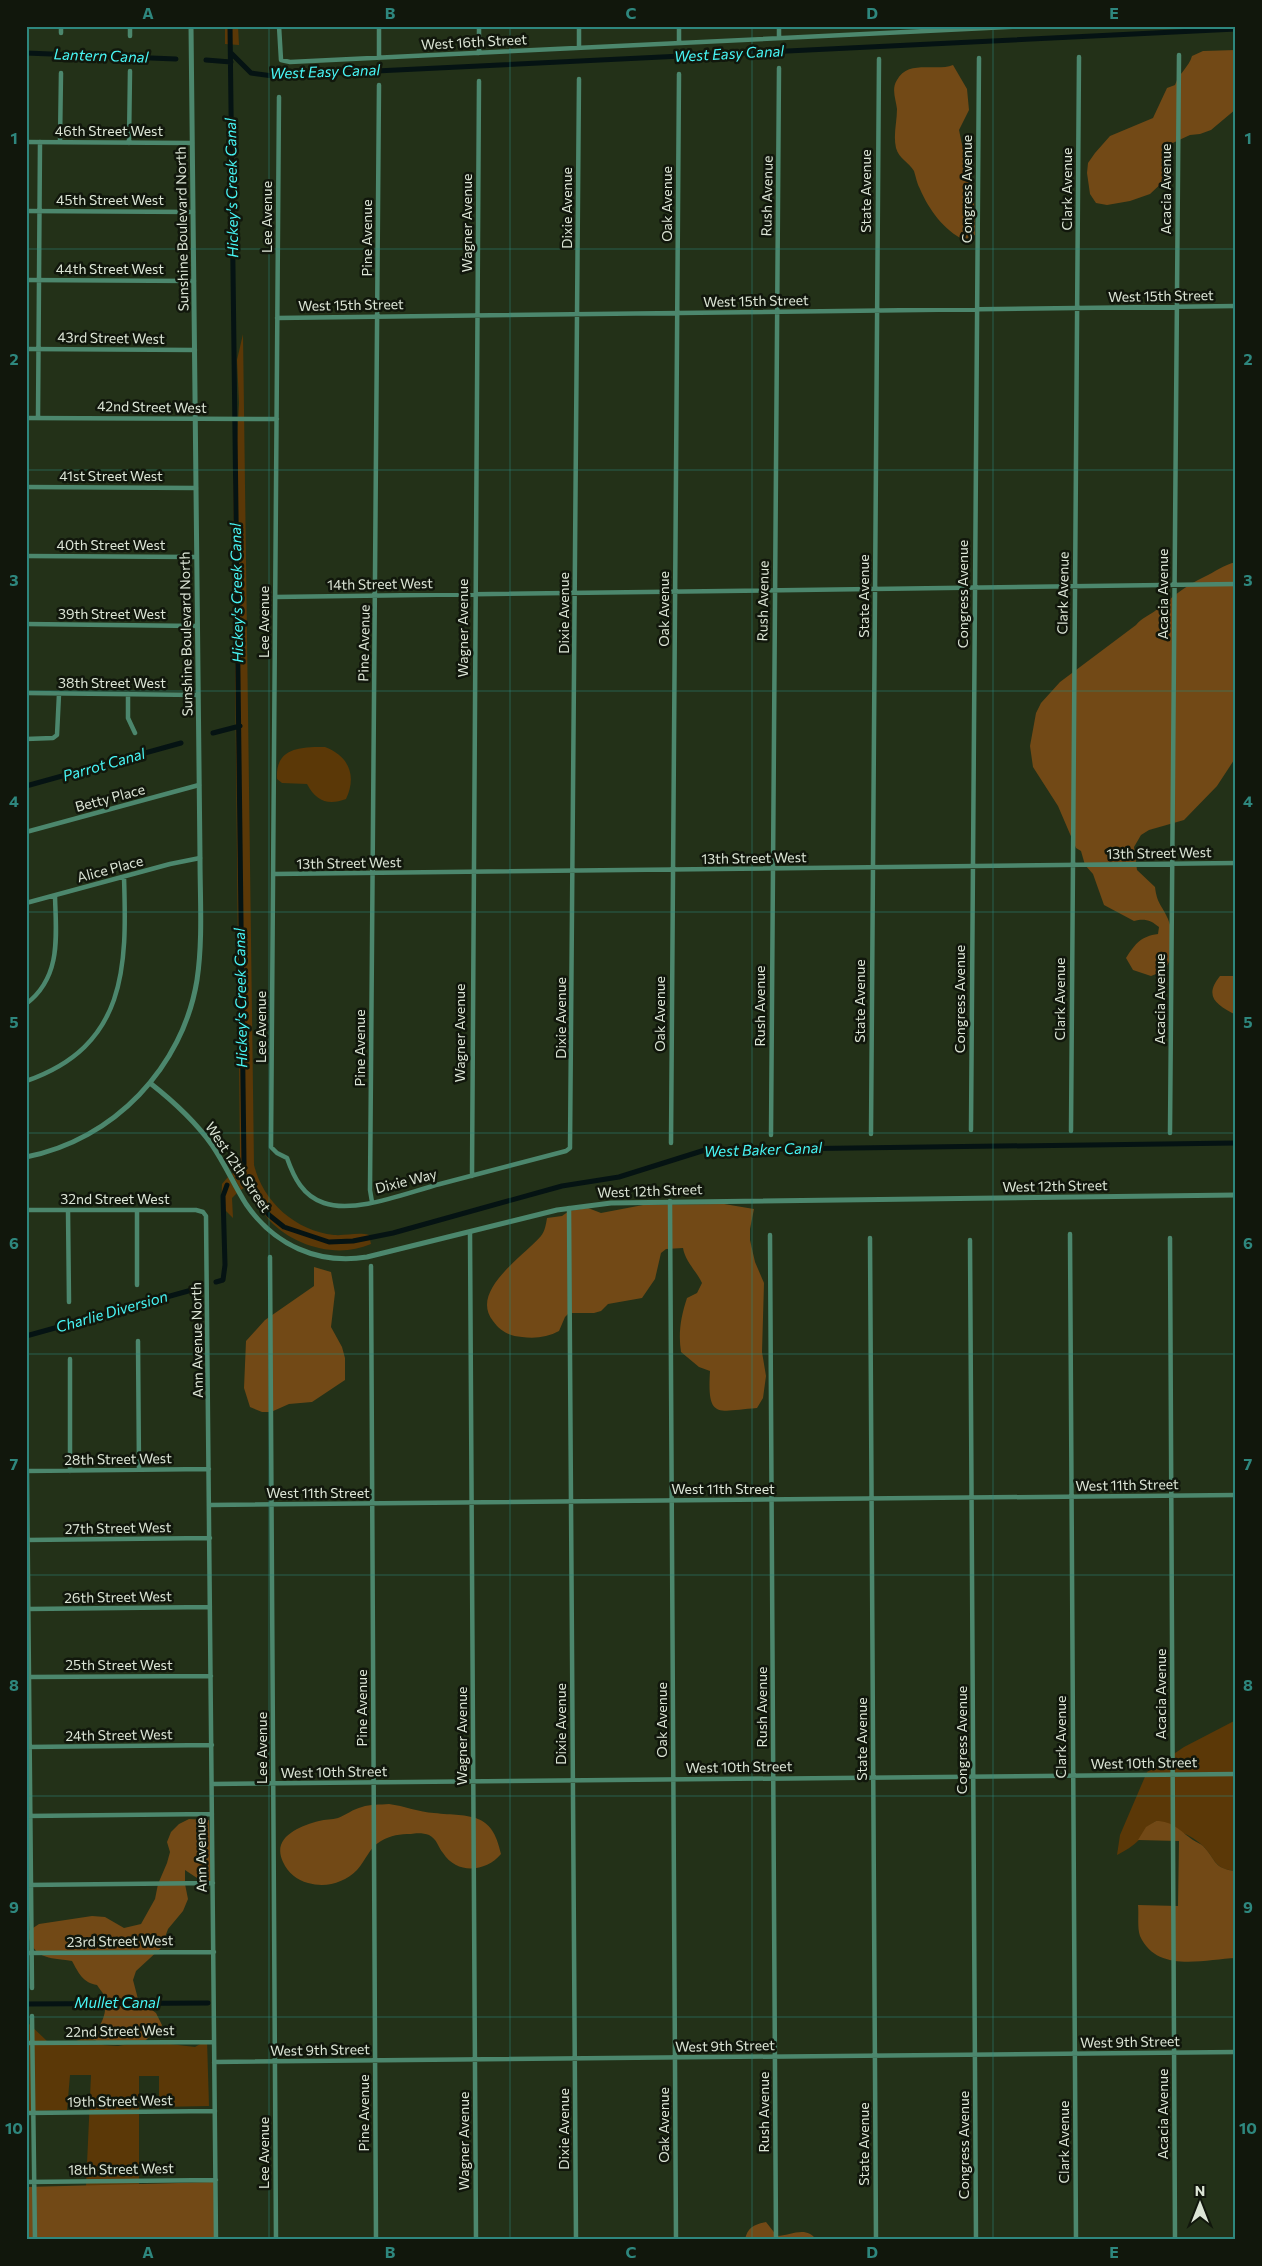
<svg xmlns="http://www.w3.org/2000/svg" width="1262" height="2266" font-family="Commissioner,sans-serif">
<rect width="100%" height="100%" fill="#233118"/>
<path fill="#5b3807" d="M225 26H238L239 45 225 44Z
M243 334 254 1165C263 1202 296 1231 334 1235 345 1236 358 1232 369 1235L371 1244C337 1259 294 1246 270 1221 261 1212 254 1192 246 1186L241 1190 232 1174C238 1169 243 1166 240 1157L233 463 236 459 239 403 237 360Z
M325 747C349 756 357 776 346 799 328 806 316 801 307 784L282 783 277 779C275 747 301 747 325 747Z
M228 1177 237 1193 232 1198 233 1218 221 1206 222 1184Z
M1236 1720V1871C1214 1869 1216 1860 1204 1847 1193 1835 1171 1828 1156 1821 1146 1827 1147 1831 1140 1839 1133 1846 1125 1851 1117 1855L1120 1835 1147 1772 1184 1747Z
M26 2021 47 2041H76L87 2037 104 2045 118 2046 145 2041 195 2047 207 2040 209 2106 159 2107V2076H139V2185L86 2186 91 2075H70L67 2110 26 2111Z"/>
<path fill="#724916" d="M1236 50V109L1211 130 1200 134 1190 135 1164 147 1166 179 1150 194 1130 201 1107 205 1096 203 1090 194 1087 173 1088 163 1095 153 1110 136 1153 118 1167 88 1175 85C1179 73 1189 67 1192 56L1203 51Z
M953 65 967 89 969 110 959 130 974 203 975 235 964 240C944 230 929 210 920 189 917 184 916 177 914 171 909 162 899 159 896 148 893 135 897 122 897 109 896 100 891 89 897 80 908 59 936 72 953 65Z
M1236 562V757L1217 786 1184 820 1149 830 1141 835 1134 847 1137 870 1155 887C1157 904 1162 905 1168 919 1174 934 1175 956 1165 969 1162 972 1156 974 1151 976L1133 970 1126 958C1135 944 1141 936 1158 934L1159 927C1151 920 1144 918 1134 921L1104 905 1093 874 1085 865 1081 851 1076 848 1058 806 1033 767 1030 746 1036 713 1041 703 1060 682 1136 625C1142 618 1148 616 1155 611 1171 598 1185 586 1204 577 1215 572 1223 565 1236 562Z
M1220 976H1236V1015C1217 1005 1203 997 1220 976Z
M724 1204 754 1209 750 1229V1240L755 1262 764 1283 762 1352 766 1376 763 1398 757 1408C717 1411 707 1420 710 1371L699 1367 681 1352C678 1333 681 1316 687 1298L697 1293 702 1283C697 1272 685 1261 683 1248L666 1249 661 1253 655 1279 642 1298 608 1304 601 1311 594 1313H569L565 1317 559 1331C548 1337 535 1339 522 1337 509 1336 500 1331 493 1321 469 1291 524 1256 541 1236 545 1231 546 1224 547 1218L562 1216 569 1211 588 1208 601 1213 643 1205Z
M314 1267 331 1272 335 1293 331 1327 342 1347 345 1358V1380L312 1402 289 1404 271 1412H262L250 1407 244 1388 246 1341 265 1320 314 1286Z
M389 1804C404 1806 419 1812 434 1813 471 1817 492 1811 501 1854 486 1872 457 1875 443 1853 438 1847 437 1839 429 1835 424 1833 416 1833 411 1834 400 1834 391 1835 381 1841 369 1848 366 1860 357 1870 344 1883 326 1888 308 1883 297 1880 288 1873 283 1862 271 1837 300 1826 319 1821 325 1819 332 1820 338 1818 346 1815 353 1809 362 1807 370 1804 380 1805 389 1804Z
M189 1819 209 1820 213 1885 203 1882 185 1870V1884L188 1899 183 1911 168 1929 161 1948 136 1971 133 1980 138 1999 156 2013 162 2025 158 2033 151 2035 145 2041C120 2046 111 2048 87 2037 101 2032 109 2010 104 1995 102 1992 99 1988 97 1985 83 1983 78 1972 72 1961 47 1957 34 1960 27 1932L39 1924 92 1916 105 1917 124 1928 141 1924 155 1899 158 1884 167 1863 170 1852 167 1842 171 1832 179 1824Z
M1156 1821C1173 1821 1180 1831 1193 1840 1196 1842 1201 1844 1203 1846 1216 1859 1213 1869 1236 1871V1958C1205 1959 1157 1974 1140 1936 1137 1928 1139 1914 1138 1905L1178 1906 1179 1841 1138 1840 1146 1827Z
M216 2182V2240H26V2187Z
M766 2222 777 2236C790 2236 807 2225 816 2240H745C747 2227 755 2224 766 2222Z"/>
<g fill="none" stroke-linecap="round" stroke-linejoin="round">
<path stroke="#051313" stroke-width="5" d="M230 26 244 1164 242 1173 238 1177
M26 53 176 59
M231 53 251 73 273 76 1236 29
M206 60 231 62
M213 733 240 726
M26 786 181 743
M242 1173 253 1194 269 1215 284 1227 329 1242 353 1241 393 1233 562 1186 619 1177 705 1150 1236 1143
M216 1282 223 1280 225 1265 223 1196 227 1185
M26 1336 199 1288
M26 2004 208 2003"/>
<path stroke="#4c876d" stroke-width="4.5" d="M61 26V33
M130 26V36
M279 26 281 60 290 62 1028 26
M379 26V58
M479 26V53
M579 26V48
M679 26V43
M779 26V38
M279 97 271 1147 277 1153 287 1158C294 1178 303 1196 324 1203 356 1214 408 1192 440 1184 482 1173 524 1162 566 1151L570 1148 579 79
M26 142 192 143
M60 142 61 73
M129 143 130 71
M26 211 193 212
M26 280 194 281
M277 318 1236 306
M26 349 195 350
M26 418 277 419
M38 418 40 142
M26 487 196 488
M26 556 196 557
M275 597 1236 584
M26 624 197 626
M26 693 198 695
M128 694V718L135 733
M26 739 53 738 57 735 59 694
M26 832 199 785
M273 874 1236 863
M26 903 170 864 200 858
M26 1004C62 977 56 935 55 896
M26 1081C127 1046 127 967 124 877
M971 1130 979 58
M1071 1131 1079 57
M1170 1133 1179 55
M871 1134 879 59
M771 1135 779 68
M671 1143 679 74
M472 1176 479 81
M670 1201 676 2240
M372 1202 370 1190 379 85
M569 1208 576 2240
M26 1210H196L203 1212 206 1216 216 2240
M68 1210 69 1302
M137 1210V1285
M470 1232 476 2240
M1070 1234 1076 2240
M770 1235 776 2240
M870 1238 876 2240
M1170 1238 1175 2240
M970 1240 976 2240
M270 1257 276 2240
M371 1266 376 2240
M138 1341 139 1470
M70 1359V1471
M26 1471 209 1469
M27 1471 32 1988
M209 1505 1236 1495
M26 1540 210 1538
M28 1609 210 1607
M27 1677 211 1676
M26 1747 212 1745
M212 1784 1236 1774
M26 1816 212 1814
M26 1885 213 1883
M26 1953 214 1952
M32 2016 35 2240
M26 2043 214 2042
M214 2062 1236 2052
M26 2113 215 2111
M26 2182 216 2180"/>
<path stroke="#4c876d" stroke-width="5" d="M150 1083C173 1101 195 1121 212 1145 225 1164 234 1185 246 1204 274 1245 318 1265 367 1257L557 1210 611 1203 1236 1195
M26 1157C114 1140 183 1067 197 980 203 940 200 898 200 858L191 26"/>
</g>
<path fill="none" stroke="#2e877e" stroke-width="1" stroke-opacity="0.55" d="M269 26V2240M510 26V2240M752 26V2240M993 26V2240M26 249H1236M26 470H1236M26 691H1236M26 912H1236M26 1133H1236M26 1354H1236M26 1575H1236M26 1796H1236M26 2017H1236"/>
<g text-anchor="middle" stroke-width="5" stroke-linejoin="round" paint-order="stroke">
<g font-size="14" fill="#dce5d6" stroke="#11170c">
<text transform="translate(474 42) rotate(-3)" y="5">West 16th Street</text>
<text x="109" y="136">46th Street West</text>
<text transform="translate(967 189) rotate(-90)" y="5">Congress Avenue</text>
<text transform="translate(1067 189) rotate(-90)" y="5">Clark Avenue</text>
<text transform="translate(1166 189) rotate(-90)" y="5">Acacia Avenue</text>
<text transform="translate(866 191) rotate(-90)" y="5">State Avenue</text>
<text transform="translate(767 196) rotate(-89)" y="5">Rush Avenue</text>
<text x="110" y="205">45th Street West</text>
<text transform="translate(667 204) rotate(-90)" y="5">Oak Avenue</text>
<text transform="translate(567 208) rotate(-90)" y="5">Dixie Avenue</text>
<text transform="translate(267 217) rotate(-90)" y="5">Lee Avenue</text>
<text transform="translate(467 223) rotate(-90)" y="5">Wagner Avenue</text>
<text transform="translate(182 229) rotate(-91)" y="5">Sunshine Boulevard North</text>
<text transform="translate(367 238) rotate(-90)" y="5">Pine Avenue</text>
<text x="110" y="274">44th Street West</text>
<text transform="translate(1161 296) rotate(-1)" y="5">West 15th Street</text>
<text transform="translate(756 301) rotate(-1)" y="5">West 15th Street</text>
<text transform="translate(351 305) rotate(-1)" y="5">West 15th Street</text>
<text transform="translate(111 338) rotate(1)" y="5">43rd Street West</text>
<text transform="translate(152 407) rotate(1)" y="5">42nd Street West</text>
<text x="111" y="481">41st Street West</text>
<text x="111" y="550">40th Street West</text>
<text transform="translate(380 584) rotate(-1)" y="5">14th Street West</text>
<text transform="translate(1063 593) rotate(-89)" y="5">Clark Avenue</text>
<text transform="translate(963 594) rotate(-90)" y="5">Congress Avenue</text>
<text transform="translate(1163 594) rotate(-90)" y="5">Acacia Avenue</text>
<text transform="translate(864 596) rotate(-90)" y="5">State Avenue</text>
<text transform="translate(763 601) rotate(-89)" y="5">Rush Avenue</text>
<text transform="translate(664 609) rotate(-90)" y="5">Oak Avenue</text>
<text transform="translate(564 613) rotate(-90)" y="5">Dixie Avenue</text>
<text x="112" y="619">39th Street West</text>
<text transform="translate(264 622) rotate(-90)" y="5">Lee Avenue</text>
<text transform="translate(463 628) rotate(-90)" y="5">Wagner Avenue</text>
<text transform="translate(186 634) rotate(-91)" y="5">Sunshine Boulevard North</text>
<text transform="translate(364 643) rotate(-89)" y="5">Pine Avenue</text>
<text x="112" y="688">38th Street West</text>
<text transform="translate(110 798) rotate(-15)" y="5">Betty Place</text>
<text transform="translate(1159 853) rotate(-1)" y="5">13th Street West</text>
<text transform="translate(754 858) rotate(-1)" y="5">13th Street West</text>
<text transform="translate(349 863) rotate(-1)" y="5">13th Street West</text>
<text transform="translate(110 869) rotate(-15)" y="5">Alice Place</text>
<text transform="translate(960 999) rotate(-90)" y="5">Congress Avenue</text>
<text transform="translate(1060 999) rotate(-90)" y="5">Clark Avenue</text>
<text transform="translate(1160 999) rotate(-90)" y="5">Acacia Avenue</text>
<text transform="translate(860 1001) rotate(-90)" y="5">State Avenue</text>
<text transform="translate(760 1006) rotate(-90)" y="5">Rush Avenue</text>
<text transform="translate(660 1014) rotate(-90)" y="5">Oak Avenue</text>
<text transform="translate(561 1018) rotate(-90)" y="5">Dixie Avenue</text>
<text transform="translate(261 1027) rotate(-90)" y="5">Lee Avenue</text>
<text transform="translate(460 1033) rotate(-90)" y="5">Wagner Avenue</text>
<text transform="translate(360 1048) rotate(-90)" y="5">Pine Avenue</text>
<text transform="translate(238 1167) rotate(56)" y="5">West 12th Street</text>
<text transform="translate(406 1181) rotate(-14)" y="5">Dixie Way</text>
<text transform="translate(1055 1186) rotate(-1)" y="5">West 12th Street</text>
<text transform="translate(650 1191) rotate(-2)" y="5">West 12th Street</text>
<text x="115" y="1204">32nd Street West</text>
<text transform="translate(197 1340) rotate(-91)" y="5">Ann Avenue North</text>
<text transform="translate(118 1459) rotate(-1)" y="5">28th Street West</text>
<text transform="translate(1127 1485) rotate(-1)" y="5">West 11th Street</text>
<text x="723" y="1494">West 11th Street</text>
<text x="318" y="1498">West 11th Street</text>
<text transform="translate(118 1528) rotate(-1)" y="5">27th Street West</text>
<text transform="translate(118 1597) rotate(-1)" y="5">26th Street West</text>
<text x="119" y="1670">25th Street West</text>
<text transform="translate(1161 1694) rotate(-90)" y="5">Acacia Avenue</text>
<text transform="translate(762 1707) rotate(-90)" y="5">Rush Avenue</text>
<text transform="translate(362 1708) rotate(-90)" y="5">Pine Avenue</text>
<text transform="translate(662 1720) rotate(-90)" y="5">Oak Avenue</text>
<text transform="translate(561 1724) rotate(-90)" y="5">Dixie Avenue</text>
<text transform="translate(119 1735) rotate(-1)" y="5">24th Street West</text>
<text transform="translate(462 1736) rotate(-90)" y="5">Wagner Avenue</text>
<text transform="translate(1061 1737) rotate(-90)" y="5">Clark Avenue</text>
<text transform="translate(862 1739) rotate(-90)" y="5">State Avenue</text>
<text transform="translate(962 1740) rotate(-90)" y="5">Congress Avenue</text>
<text transform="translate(262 1748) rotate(-90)" y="5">Lee Avenue</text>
<text transform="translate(1144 1763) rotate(-1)" y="5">West 10th Street</text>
<text transform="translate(739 1767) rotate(-1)" y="5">West 10th Street</text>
<text transform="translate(334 1772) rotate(-1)" y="5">West 10th Street</text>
<text transform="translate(201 1855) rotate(-91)" y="5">Ann Avenue</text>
<text transform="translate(120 1941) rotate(-1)" y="5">23rd Street West</text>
<text transform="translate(120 2031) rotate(-1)" y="5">22nd Street West</text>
<text transform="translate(1130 2042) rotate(-1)" y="5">West 9th Street</text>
<text transform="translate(725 2046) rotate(-1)" y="5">West 9th Street</text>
<text transform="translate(320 2050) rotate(-1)" y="5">West 9th Street</text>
<text transform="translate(120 2101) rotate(-1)" y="5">19th Street West</text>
<text transform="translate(764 2112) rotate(-90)" y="5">Rush Avenue</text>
<text transform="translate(364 2113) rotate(-90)" y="5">Pine Avenue</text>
<text transform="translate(1163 2114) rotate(-90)" y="5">Acacia Avenue</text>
<text transform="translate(664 2125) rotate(-90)" y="5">Oak Avenue</text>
<text transform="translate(564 2129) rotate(-90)" y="5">Dixie Avenue</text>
<text transform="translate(464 2141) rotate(-90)" y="5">Wagner Avenue</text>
<text transform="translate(1064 2142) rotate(-90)" y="5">Clark Avenue</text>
<text transform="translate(864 2144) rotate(-90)" y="5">State Avenue</text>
<text transform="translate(964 2145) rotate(-90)" y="5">Congress Avenue</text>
<text transform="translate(264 2153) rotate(-90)" y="5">Lee Avenue</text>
<text transform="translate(121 2169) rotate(-1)" y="5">18th Street West</text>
</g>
<g font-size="15" font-style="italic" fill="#48f6f6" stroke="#11170c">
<text transform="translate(729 54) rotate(-3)" y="5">West Easy Canal</text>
<text transform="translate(101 56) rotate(2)" y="5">Lantern Canal</text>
<text transform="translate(325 72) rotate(-2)" y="5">West Easy Canal</text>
<text transform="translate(232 188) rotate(-91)" y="5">Hickey's Creek Canal</text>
<text transform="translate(237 593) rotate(-91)" y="5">Hickey's Creek Canal</text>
<text transform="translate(104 765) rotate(-16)" y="5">Parrot Canal</text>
<text transform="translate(241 998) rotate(-91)" y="5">Hickey's Creek Canal</text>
<text transform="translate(763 1150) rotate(-2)" y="5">West Baker Canal</text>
<text transform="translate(112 1312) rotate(-16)" y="5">Charlie Diversion</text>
<text x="117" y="2008">Mullet Canal</text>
</g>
</g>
<rect width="1262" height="2266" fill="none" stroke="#11170c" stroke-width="55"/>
<g transform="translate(1200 2204)" stroke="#11170c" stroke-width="4" paint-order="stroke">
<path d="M0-4L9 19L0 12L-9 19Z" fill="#dce5d6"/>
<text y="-8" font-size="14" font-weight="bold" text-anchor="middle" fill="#dce5d6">N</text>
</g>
<rect x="28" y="28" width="1206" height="2210" fill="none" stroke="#2e877e" stroke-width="2"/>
<g font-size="16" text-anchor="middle" font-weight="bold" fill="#2e877e">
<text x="148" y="19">A</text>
<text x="390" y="19">B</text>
<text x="631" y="19">C</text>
<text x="872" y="19">D</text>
<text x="1114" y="19">E</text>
<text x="14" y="144">1</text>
<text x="1248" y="144">1</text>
<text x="14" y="365">2</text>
<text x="1248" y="365">2</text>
<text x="14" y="586">3</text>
<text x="1248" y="586">3</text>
<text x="14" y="807">4</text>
<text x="1248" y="807">4</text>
<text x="14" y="1028">5</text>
<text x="1248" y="1028">5</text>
<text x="14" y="1249">6</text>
<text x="1248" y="1249">6</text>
<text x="14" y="1470">7</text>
<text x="1248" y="1470">7</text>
<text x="14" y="1691">8</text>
<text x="1248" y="1691">8</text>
<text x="14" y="1913">9</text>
<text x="1248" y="1913">9</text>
<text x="14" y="2134">10</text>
<text x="1248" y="2134">10</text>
<text x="148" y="2258">A</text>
<text x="390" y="2258">B</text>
<text x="631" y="2258">C</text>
<text x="872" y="2258">D</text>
<text x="1114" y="2258">E</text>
</g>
</svg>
